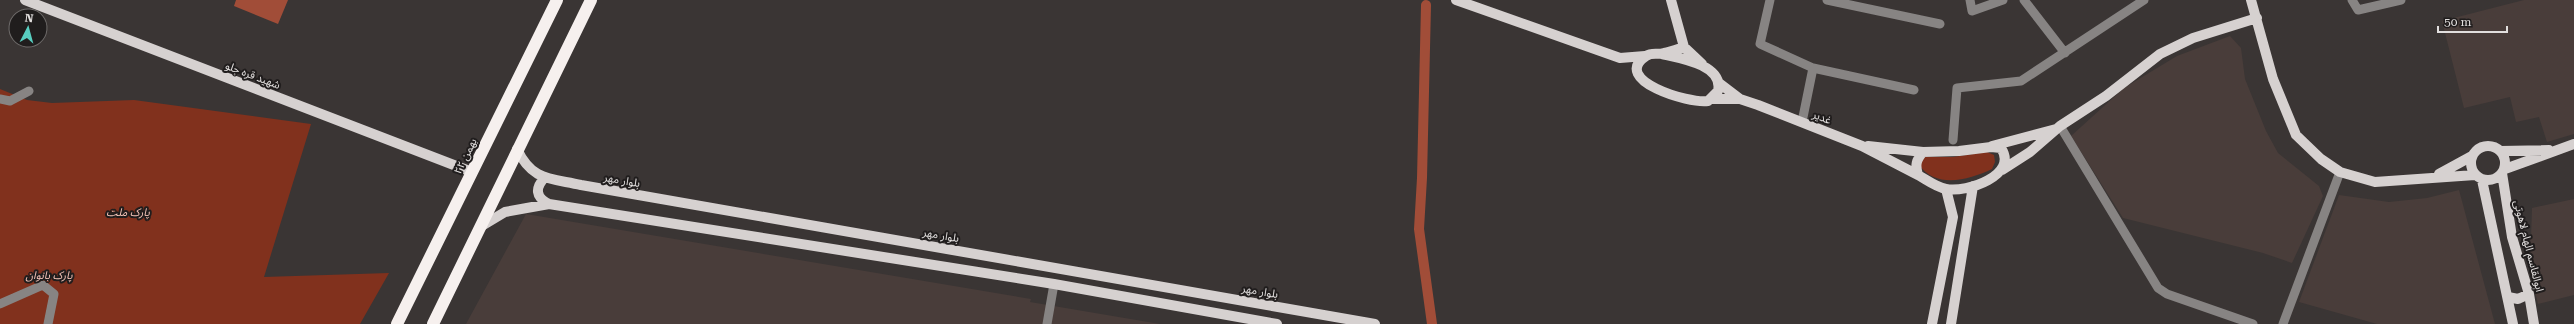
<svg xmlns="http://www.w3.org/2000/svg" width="2574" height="324" font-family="'Roboto Serif','Noto Sans Arabic',serif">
<rect width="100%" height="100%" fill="#3a3534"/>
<path fill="#493d3a" d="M2524 0H2574V134L2547 142 2539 117 2516 122 2510 97 2464 108 2442 21Z
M2230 36 2241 48 2245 79 2266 131 2278 153 2319 186 2323 196 2292 263 2263 253 2123 218 2071 136 2124 88 2177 56Z
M2459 190 2495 324H2377L2299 302 2339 195 2389 202 2427 198Z
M2574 199V295L2538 304 2525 250 2531 239 2532 208Z
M526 214 1031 299 1030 302 1160 324H466Z"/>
<path fill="#81311d" d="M0 89 27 100 52 103 134 100 311 124 264 277 389 273 360 324H0Z
M1987 152 1994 155 1995 162 1992 169C1969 180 1936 189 1919 165L1925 157H1953Z"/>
<path fill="#a14d38" d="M236 0H288L278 24 234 6Z"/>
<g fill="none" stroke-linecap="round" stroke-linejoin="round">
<path stroke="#a14d38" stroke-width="10" d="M1426 5 1422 178 1419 229 1432 324"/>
<path stroke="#878483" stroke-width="9" d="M1770 0 1760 44 1813 68
M1827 0 1940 24
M1970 0 1972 11 2003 0
M2024 0 2065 53
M2352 0 2358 10 2401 0
M0 99 10 101 29 91
M1802 122 1813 68 1914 90
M2060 126 2158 288 2167 294 2253 324
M1953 140 1957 88 2021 81 2144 0
M0 304 43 285 54 294 48 324
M1047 324 1054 284
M2283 324 2340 172"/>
<path stroke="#d6d1d0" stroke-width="10" d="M25 0 472 172
M1456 0 1620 58 1645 56
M1671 0 1684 47 1702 64
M2251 0 2273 79 2296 135 2321 159 2340 172 2375 182 2475 175
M1662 54C1680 58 1724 65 1718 91L1708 101C1689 104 1610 80 1646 56 1652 52 1657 55 1664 53 1670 52 1678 49 1684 47
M1719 83 1740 99
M1712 99H1740L1758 105 1862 146 1918 175
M2471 163a17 17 0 1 1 34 0a17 17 0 1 1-34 0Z
M1868 146 1923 152
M1992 146 2056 129
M1991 147 2001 148C2019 175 1967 193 1946 189 1936 187 1927 180 1918 175 1915 165 1916 160 1923 152L1959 151Z
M517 149C532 181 550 178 581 185L1375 324
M2500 151 2549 150
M2505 169 2574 144
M2002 170 2030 152 2060 126 2106 96 2160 54 2193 38 2257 18
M2502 173 2512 237 2529 294 2534 324
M2439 174 2472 156
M545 177C535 188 535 197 549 204
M2482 180 2513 324
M480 227 505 212 549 204 1054 284 1277 324
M2508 297 2518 299 2529 294
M1932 324 1953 217 1946 189
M1951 324 1973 186"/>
<path stroke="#f6f0ee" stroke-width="12" d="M397 324 557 0
M433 324 591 0"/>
</g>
<g text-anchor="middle" stroke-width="4" stroke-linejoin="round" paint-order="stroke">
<g font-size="11" fill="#e2dfde" stroke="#201d1d">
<text transform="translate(253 75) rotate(21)" y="4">شهید قره جلو</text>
<text transform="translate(1822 117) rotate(21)" y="4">غدیر</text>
<text transform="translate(465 156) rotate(-64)" y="4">۲۲ بهمن</text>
<text transform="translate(622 180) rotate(10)" y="4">بلوار مهر</text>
<text transform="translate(941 235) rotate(10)" y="4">بلوار مهر</text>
<text transform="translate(2529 246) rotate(76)" y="4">ابوالقاسم الهام لاهوتی</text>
<text transform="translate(1260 291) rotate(10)" y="4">بلوار مهر</text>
</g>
<g font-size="11" font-style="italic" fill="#f4c3b7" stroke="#201d1d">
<text x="128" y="216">پارک ملت</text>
<text x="49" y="279">پارک بانوان</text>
</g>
</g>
<g transform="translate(28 28) rotate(6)"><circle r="19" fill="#201d1d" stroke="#6e6b6a"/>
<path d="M0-3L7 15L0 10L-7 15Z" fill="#58cec0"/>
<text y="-6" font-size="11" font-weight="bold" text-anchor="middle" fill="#e2dfde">N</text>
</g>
<path d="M2438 26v6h69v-6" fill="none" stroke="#e2dfde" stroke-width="2"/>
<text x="2444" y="26" font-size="12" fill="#e2dfde" stroke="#201d1d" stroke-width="3" paint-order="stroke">50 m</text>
</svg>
